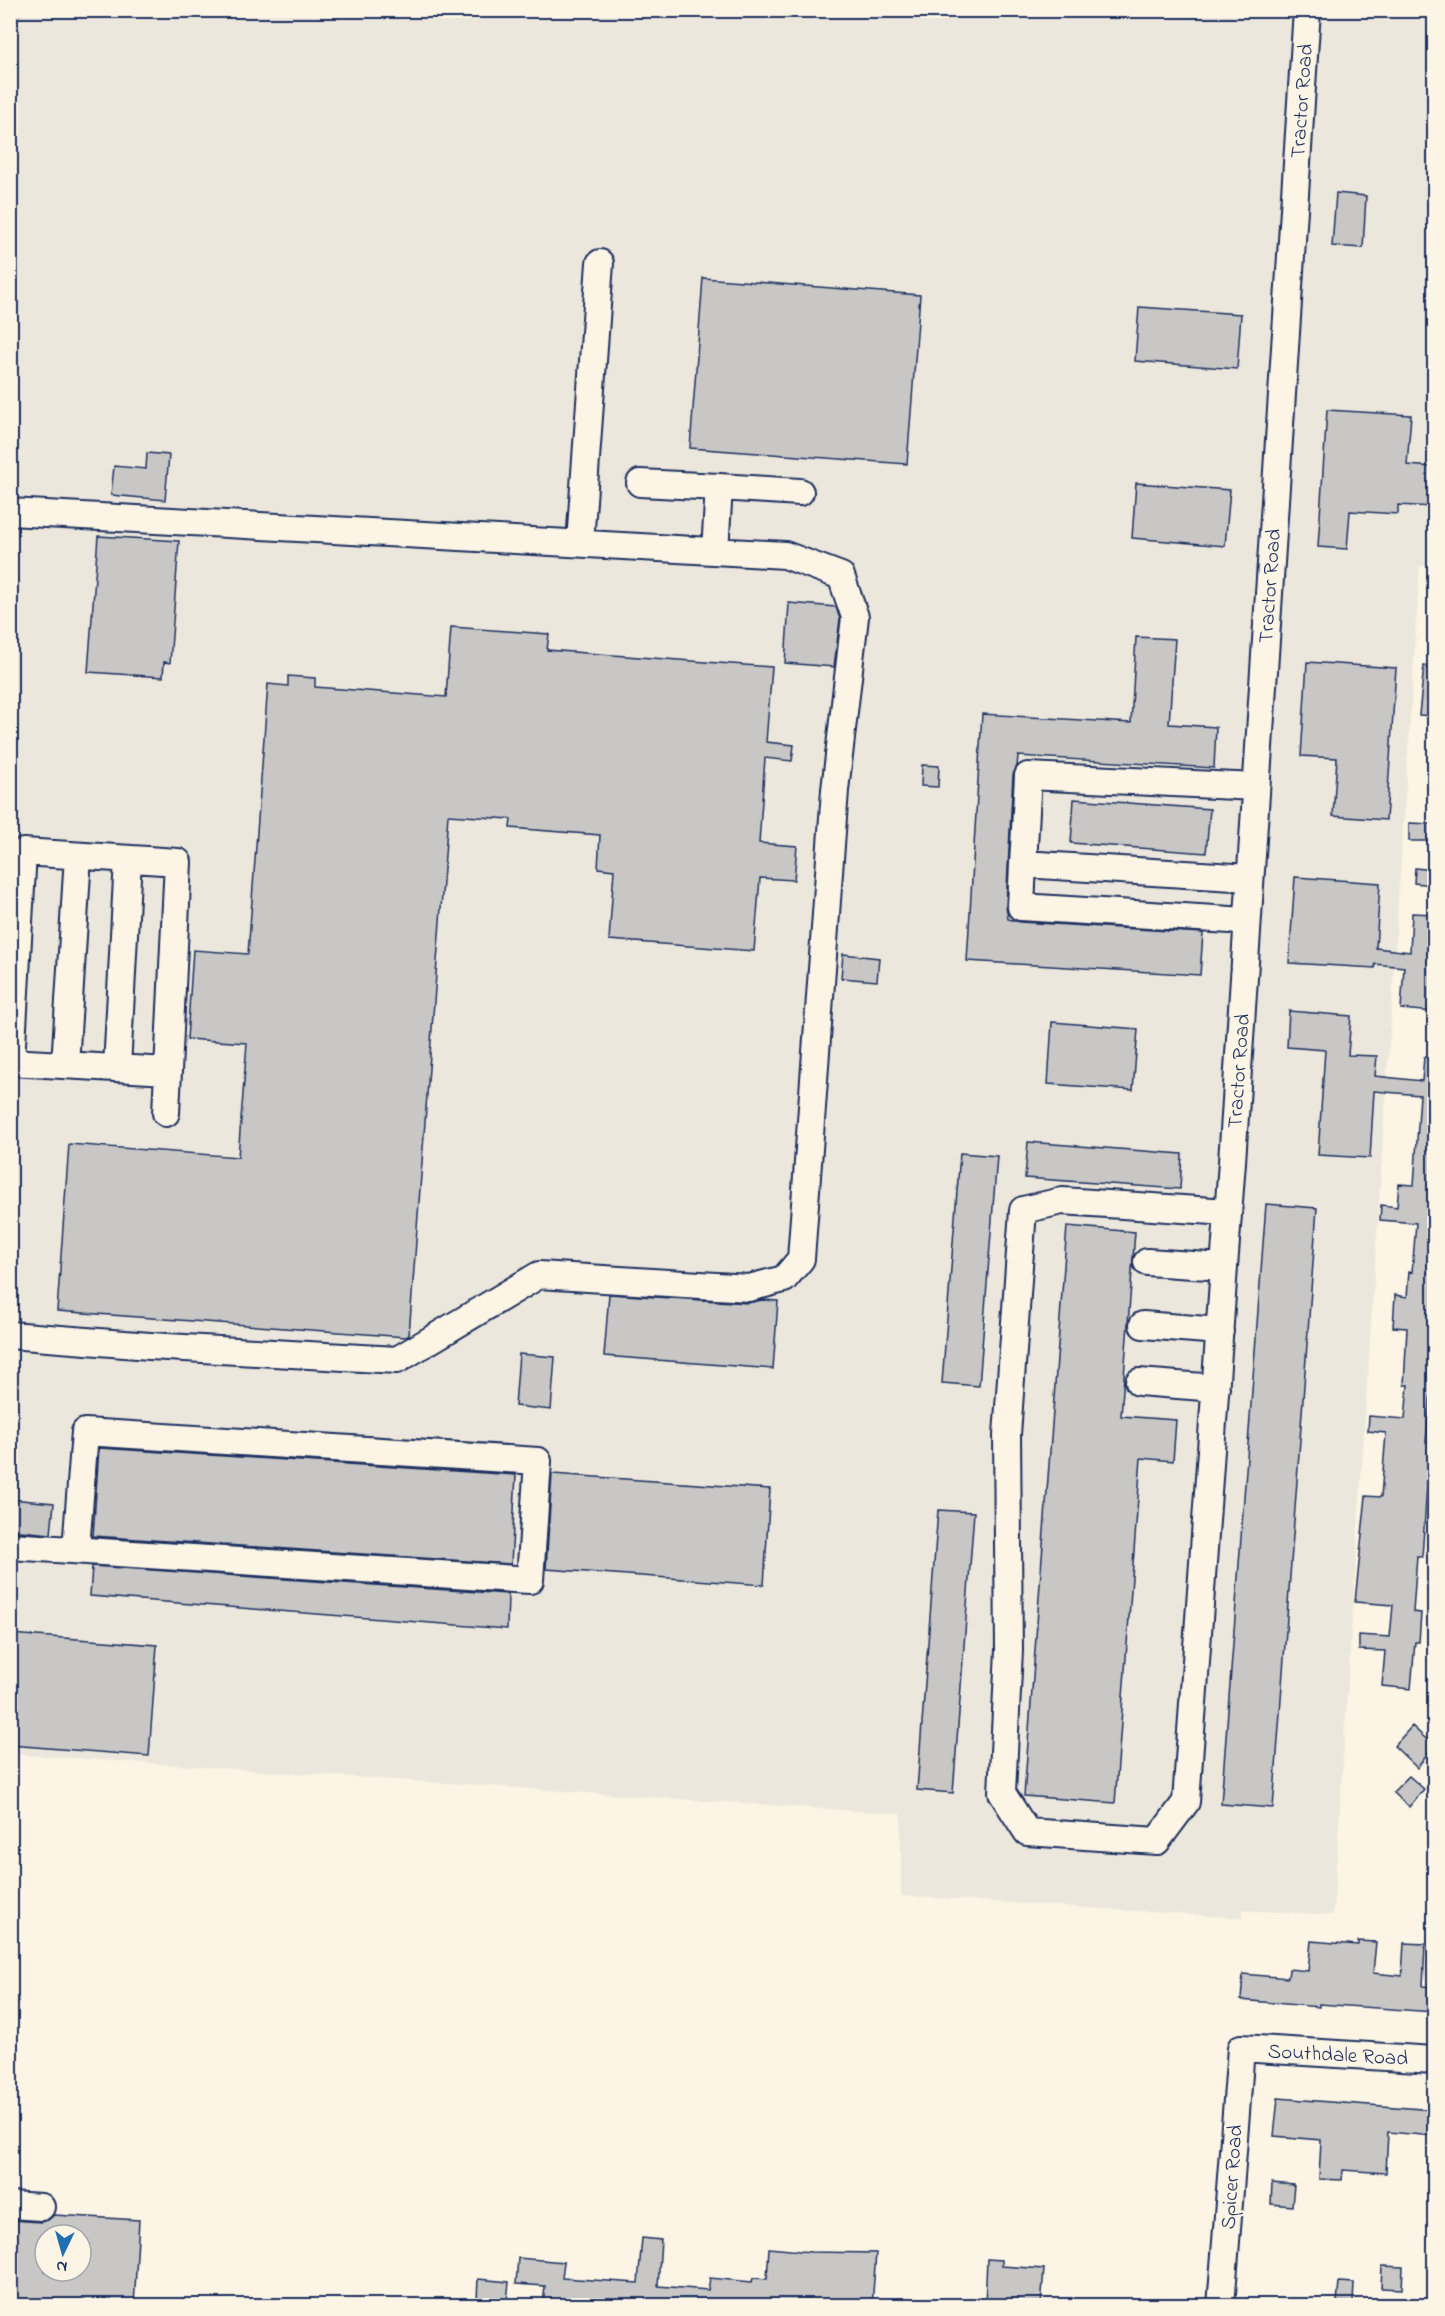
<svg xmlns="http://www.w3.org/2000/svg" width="1445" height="2316" font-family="'Indie Flower',sans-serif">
<rect width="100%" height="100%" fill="#fcf5e5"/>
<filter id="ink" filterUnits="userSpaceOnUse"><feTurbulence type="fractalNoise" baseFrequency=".0167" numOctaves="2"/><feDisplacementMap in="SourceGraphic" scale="12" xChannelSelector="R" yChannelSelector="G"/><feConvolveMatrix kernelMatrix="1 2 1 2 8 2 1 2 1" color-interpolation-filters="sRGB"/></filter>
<g filter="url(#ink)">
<path fill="#ece7dc" d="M10 11H1434V566H1420L1333 1915 1243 1910 1242 1918 901 1896V1814L11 1754Z"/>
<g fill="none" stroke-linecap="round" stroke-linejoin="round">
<path stroke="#767f94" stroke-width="5" d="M10 16 28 10"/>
</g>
<path fill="#c8c7c6" stroke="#1b2f5e" stroke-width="1.5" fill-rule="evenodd" d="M1336 193 1366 196 1363 248 1332 246Z
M703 278 920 295 907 464 690 448Z
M1139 307 1241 314 1237 369 1135 361Z
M1327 410 1411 415 1407 465 1434 467V507L1398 505V514L1350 511 1347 549 1318 547Z
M147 453 169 455 165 500 111 495 114 466 146 469Z
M1136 483 1230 490 1225 546 1132 538Z
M98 536 179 541 170 663 164 662 163 677 88 672Z
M789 603 836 607 840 619 834 667 785 663Z
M451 627 549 634 547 650 772 667 766 742 794 745 792 761 765 758 759 843 797 846 794 880 760 878 754 951 609 940 614 870 598 868 600 835 510 828 511 819 448 815 409 1335 406 1337 57 1311 69 1144 238 1157 247 1043 187 1039 193 950 248 954 268 684 288 686V676L315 678V687L446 697Z
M1136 637 1175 639 1169 724 1216 727 1214 768 1018 756 1017 766 1013 775 1006 906 1008 919 1020 922 1203 933 1200 975 967 961 982 714 1131 723Z
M1307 662 1396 668 1386 820 1333 816 1337 758 1301 756Z
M1424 666H1434V716L1419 715Z
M922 765 939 766 938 787 921 786Z
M1074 799 1210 809 1206 853 1071 843Z
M1409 823 1431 824 1430 841H1409Z
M1415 868 1434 870V885L1414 883Z
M1295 877 1380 883 1376 948 1410 952 1412 913 1434 914V1012L1401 1009 1404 967 1375 964V968L1289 963Z
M843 954 879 958 877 981 841 978Z
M1289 1011 1351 1016 1348 1055 1377 1056 1375 1076 1422 1081 1424 1057H1434V1360L1426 1442 1434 1443V1473L1428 1472 1422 1557 1417 1556 1413 1612 1421 1613 1419 1642H1415L1411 1689 1382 1686 1385 1651 1359 1650V1635L1390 1637 1393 1605 1355 1602 1366 1496 1381 1497 1386 1433 1368 1431 1369 1416 1405 1419 1408 1385H1404L1407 1328 1393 1327 1395 1295 1407 1297 1409 1271 1412 1272 1416 1223 1380 1220 1381 1205 1397 1207 1399 1184 1414 1185 1420 1095 1374 1091 1370 1158 1318 1155 1325 1050 1287 1047Z
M1052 1022 1138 1029 1133 1090 1048 1084Z
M1028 1142 1182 1154 1180 1189 1025 1178Z
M960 1153 997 1156 979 1386 942 1383Z
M1266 1204 1317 1208 1273 1808 1221 1804Z
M1067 1226 1135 1232 1121 1416 1176 1420 1173 1461 1141 1458 1115 1803 1024 1796Z
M609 1294 748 1303 762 1300 778 1301 773 1369 604 1356Z
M519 1354 555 1357 551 1410 515 1406Z
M99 1448 516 1475 511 1564 93 1536Z
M552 1474 770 1489 764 1585 546 1569Z
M10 1499 54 1503 51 1534 10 1530Z
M938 1510 974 1512 953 1793 917 1790Z
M92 1566 508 1594 507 1629 90 1596Z
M10 1634 157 1645 149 1756 10 1745Z
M1412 1726 1434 1746 1417 1768 1394 1746Z
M1409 1776 1424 1789 1409 1807 1393 1792Z
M1311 1941 1358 1945V1941L1376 1942 1373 1973 1402 1976 1404 1943 1425 1944 1423 1986 1434 1987V2012L1319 2004V2007L1241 2000 1243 1974 1288 1978 1289 1969 1308 1971Z
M1278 2098 1434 2110V2136L1388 2132 1386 2173 1343 2170 1342 2180 1319 2179 1321 2140 1274 2136Z
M1272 2183 1294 2185 1292 2206 1271 2204Z
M54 2215 139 2220 134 2306H10V2220L41 2222 48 2220ZM45 2235H81V2271H45Z
M642 2238 661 2240 658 2286 708 2290 710 2278 752 2282 753 2278 767 2279 769 2248 811 2252 876 2253 872 2306H543L545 2286 516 2284 518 2258 564 2262 562 2278 638 2283Z
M987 2259 1002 2260V2266L1044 2269 1041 2306H985Z
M1382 2266 1403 2267 1402 2289 1381 2288Z
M478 2279 509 2282 507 2302 477 2300Z
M1339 2282 1354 2283 1353 2303 1337 2302Z"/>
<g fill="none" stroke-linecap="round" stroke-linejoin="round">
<g stroke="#1b2f5e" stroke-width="30">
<path id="minor" d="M640 483 719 487
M10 512 785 555 841 576 855 617 835 790 801 1259 784 1279 749 1288 539 1275 397 1360 150 1346 10 1335
M580 543 600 263
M715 551 719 487 800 492
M1023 864 1028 776 1256 787
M1247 921 1021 907 1023 864 1250 878
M10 1062 168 1071 166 1113
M11 1062 23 852 178 862 168 1071
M65 1065 78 856
M117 1068 128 859
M1228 1212 1062 1201 1023 1210 1007 1435 1009 1650 1002 1793 1027 1832 1157 1841 1186 1802 1224 1267 1232 1162 1307 10
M1147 1262 1224 1267
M1143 1325 1220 1331
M1139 1382 1216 1388
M10 1546 530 1580 538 1461 85 1432 76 1549
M10 2205 41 2207
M1221 2306 1241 2048 1434 2060"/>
</g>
<use href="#minor" stroke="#fcf5e5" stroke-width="26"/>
</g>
</g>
<g text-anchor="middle" stroke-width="4.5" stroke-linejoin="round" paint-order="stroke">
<g font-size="21" fill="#1b2f5e" stroke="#fcf5e5">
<text transform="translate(1301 101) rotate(-86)" y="7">Tractor Road</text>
<text transform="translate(1269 586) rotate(-86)" y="7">Tractor Road</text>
<text transform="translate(1238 1071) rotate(-86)" y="7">Tractor Road</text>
<text transform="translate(1338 2054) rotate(3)" y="7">Southdale Road</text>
<text transform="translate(1231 2177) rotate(-86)" y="7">Spicer Road</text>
</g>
</g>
<rect width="1445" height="2316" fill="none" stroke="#fcf5e5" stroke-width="36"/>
<rect x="18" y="18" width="1409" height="2280" fill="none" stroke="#1b2f5e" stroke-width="2" filter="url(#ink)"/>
<g transform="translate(63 2253) rotate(185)"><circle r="28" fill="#fcf5e5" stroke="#a2a6af" stroke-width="1.5"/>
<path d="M0-4.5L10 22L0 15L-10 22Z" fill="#1f6fb2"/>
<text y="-9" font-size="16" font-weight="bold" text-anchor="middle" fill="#1b2f5e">N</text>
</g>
</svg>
